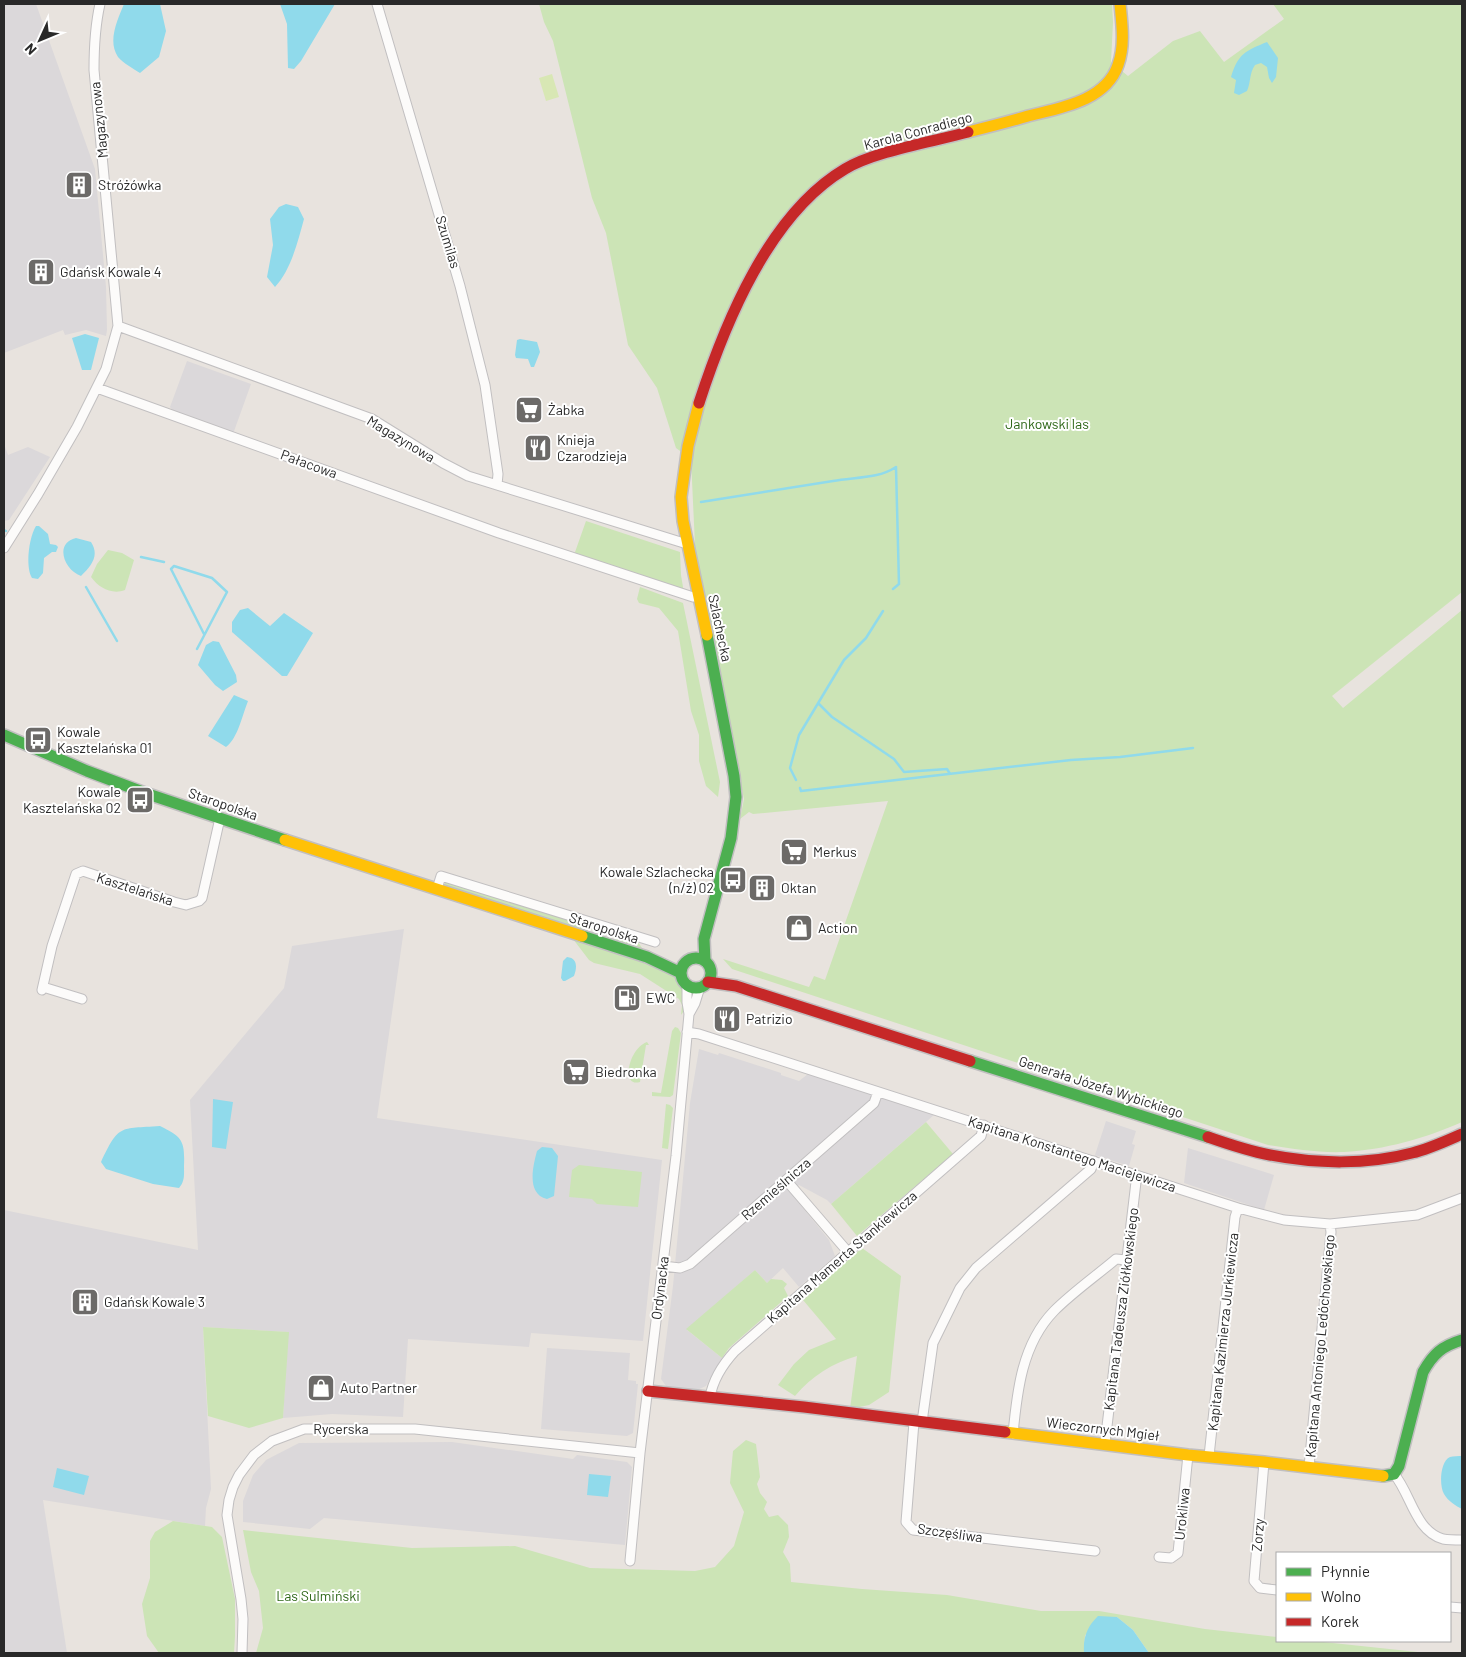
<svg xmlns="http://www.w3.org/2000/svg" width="1466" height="1657" font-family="Barlow,sans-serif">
<rect width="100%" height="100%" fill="#e8e3de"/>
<path fill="#dbd8da" d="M4 4H36L95 169 106 287 107 330 106 336 86 330 65 335 63 330 4 353Z
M187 361 251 384 233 434 175 413 170 407Z
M4 444 8 455 28 447 50 457 9 520 4 521Z
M404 929 377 1118 662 1160 643 1341 531 1333 529 1347 408 1339 403 1417 332 1414 283 1418 288 1332 203 1327 211 1489 206 1508 205 1526 43 1500 67 1653H4V1210L198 1250 190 1100 284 988 292 946Z
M699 1049 718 1055 719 1053 781 1073V1075L799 1081 808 1074 934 1115 831 1204 827 1200 799 1185 790 1192 829 1240 835 1256 799 1287 783 1268 767 1283 755 1270 687 1330 722 1358 706 1386 697 1390 666 1386 661 1379 673 1286 690 1103Z
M1106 1121 1136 1131 1132 1144 1135 1145 1129 1166 1095 1155Z
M1188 1148 1274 1175 1264 1210 1184 1183Z
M547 1348 630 1353 628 1380 636 1381V1384H638L633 1433 627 1436 541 1429Z
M452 1442 573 1459 577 1455 627 1462 632 1467 625 1545 324 1518 310 1529 243 1522V1501L253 1475 266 1460 299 1443Z"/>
<path fill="#cce4b6" d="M539 4H1112L1113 22 1111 62 1128 76 1173 41 1200 31 1224 62 1284 19 1273 4H1462V592L1332 696 1343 708 1462 610V1122C1426 1138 1384 1150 1344 1152 1319 1153 1293 1149 1268 1145L732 969 723 959 809 987 814 976 825 980 888 801 753 814 749 812 740 819 744 799 696 567 691 459 676 448 657 388 628 345 606 233 592 198 553 41 544 22Z
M586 521 680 552 681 575 684 593 574 555Z
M108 550 122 553 134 560 125 590C112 595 99 588 91 577L97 564Z
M640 587 683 603 720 782 718 797 706 786 699 761V735L691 711 678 631 659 608 639 603 637 599Z
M446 880 638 942 644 951C632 948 619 945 611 936L589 929 571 928 444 886Z
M573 939 662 969C666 970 670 972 673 974 683 982 689 1006 681 1015L682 1005 679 999 640 974 594 963 589 960Z
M675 1027 678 1028 681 1033 673 1095 670 1097 652 1096V1092L661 1093 672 1031Z
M647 1042 649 1045H646L640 1082C620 1088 629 1048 647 1042Z
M666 1104 670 1105 673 1108 668 1149 662 1148Z
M926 1122 953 1154 857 1236 831 1204Z
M579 1165 642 1172 638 1207 597 1204 592 1199 569 1197 572 1170Z
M862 1248 901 1276 889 1392 869 1405 850 1409 857 1356C832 1363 812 1376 795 1396L778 1385 794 1364 809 1350 836 1339 803 1300Z
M755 1270 767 1283 771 1279 782 1280 787 1284 784 1288 788 1296 729 1348 722 1358 686 1329Z
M203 1327 289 1332 283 1418 249 1428 208 1416Z
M746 1440 756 1444 760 1477 757 1484 760 1493 767 1502 764 1509 769 1517 778 1515 788 1525 789 1537 783 1552 790 1564 791 1582 862 1589 947 1595 1041 1611H1099L1205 1629 1277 1637V1641H1314L1427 1653H1149L1133 1630 1117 1617 1085 1635 1084 1653H256L263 1628 259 1591 251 1572 243 1530 412 1548 515 1546 590 1568 695 1571 715 1567 734 1546 744 1512 730 1483 733 1451Z
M173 1521 212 1527 222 1537 235 1599V1636L234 1653H159L147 1636 142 1604 150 1578V1541L155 1532Z"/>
<path fill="#d8e7b4" d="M552 74 559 97 546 101 539 78Z"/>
<path fill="#90daeb" d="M124 4H160L166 31 159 57 140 73C134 69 123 63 118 57 107 41 118 19 124 4Z
M280 4H335L301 61 294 69 288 68 287 24Z
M1267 42 1278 58 1276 77 1272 83 1269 78 1267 67 1261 63 1255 65C1249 74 1251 82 1247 91L1239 95 1234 93 1236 80 1231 77C1238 54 1245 51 1267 42Z
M286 204 298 207 304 219C298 241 291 270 275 287L267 277 273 245 270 219 279 207Z
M85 334 99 338 91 370H82L72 338Z
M520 339 537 342 540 352 534 367H531L528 359 516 358 515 355 517 340Z
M36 526H39L48 534 50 544 56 545 58 547 56 552H52L44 558 43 573 38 579 32 578C25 567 29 537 36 526Z
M76 538 91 542C100 556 91 566 81 576 64 570 54 543 76 538Z
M248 608 270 626 284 613 313 633 287 676H282L232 632V622L240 610Z
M213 641 219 642 236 675 237 682 223 691 215 685 198 665 206 645Z
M234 695 248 701C242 716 238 738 226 747L208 736Z
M567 957C578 958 577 968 574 976L565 981H563L561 978 563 961Z
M213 1099 233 1102 226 1149 212 1147Z
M160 1126C182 1137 185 1140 184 1166 184 1175 185 1181 179 1188L153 1184 106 1169 101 1162C119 1124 119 1129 160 1126Z
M542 1147 552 1148 558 1156 554 1196 547 1199C526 1194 533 1166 537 1151Z
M1462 1456V1509C1456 1506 1448 1501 1444 1494 1439 1486 1440 1461 1450 1457 1453 1456 1459 1456 1462 1456Z
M57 1468 89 1476 84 1495 53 1487Z
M589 1474 611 1476 608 1497 587 1495Z
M1098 1616 1117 1617 1133 1630 1149 1653H1084C1083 1637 1087 1627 1098 1616Z"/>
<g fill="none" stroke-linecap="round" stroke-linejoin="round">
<path stroke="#90daeb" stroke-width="2.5" d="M701 502C745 495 789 488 833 481 855 477 878 479 896 467L899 584 893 589
M4 530 6 531
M141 557 164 562
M86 587 117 641
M197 649 227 592 212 578 174 566 171 569 204 634
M819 704 832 717 894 759 904 772 947 769 950 774
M796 780 790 768 799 735 844 660 866 638 883 611
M800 788 801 791 1071 760 1120 757 1193 748"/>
<g stroke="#c1bfc0" stroke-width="11">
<path id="street" d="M377 4 460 286 485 385 498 474 497 485
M118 326 372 419 443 463 468 476 687 544
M97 388 499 533 693 597 698 596
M4 548 38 494 77 427 106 369 118 326 94 70C94 47 95 26 100 4
M437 889 441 876 655 942
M43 987 82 999
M42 990 52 946 76 874 83 871 174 902 186 905 199 901 202 898 220 818
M689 1014 695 1003 700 987
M687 1032 699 1034 1238 1208 1284 1220 1330 1224 1417 1215 1462 1198
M786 1180 848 1252
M663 1266 680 1268 690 1264 874 1103 878 1092
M710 1397C713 1380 723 1364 735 1351L981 1136 984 1125
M914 1422 906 1522 913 1530 1095 1551
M922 1422 933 1343 960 1288 976 1268 1091 1169 1094 1161
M1013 1434C1017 1391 1022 1344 1054 1311 1073 1292 1096 1276 1116 1259L1127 1260
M1105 1443 1136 1182 1139 1176
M1209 1456 1235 1217 1238 1208
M1264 1462 1254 1581 1260 1588 1277 1590
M1309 1467 1331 1232 1330 1224
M1394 1474C1411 1494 1415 1531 1443 1539 1449 1540 1456 1540 1462 1540
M1159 1557 1171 1558 1178 1553 1188 1455
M630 1561 640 1453 676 1156 689 1014 687 1002V985
M1450 1607 1462 1608
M242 1653 243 1619 241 1599 227 1515 229 1500 233 1487 239 1475 254 1455 272 1441 304 1429H415L640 1453"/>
</g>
<g stroke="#c1bfc0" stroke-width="14">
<path id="fast" d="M4 735 87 771 148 794 285 840
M582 936 647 957 681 973
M681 973a15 15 0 1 1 30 0a15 15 0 1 1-30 0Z
M705 961 704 939 731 838 736 797 734 776 707 635
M970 1061 1208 1137
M1383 1476 1394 1474 1399 1466 1423 1372C1433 1354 1442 1346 1462 1340"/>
</g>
<g stroke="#c1bfc0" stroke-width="14">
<path id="slow" d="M968 132C988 127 1008 122 1028 116 1060 108 1106 101 1118 65 1125 46 1122 24 1120 4
M699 403 688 446 681 497 683 521 707 635
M285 840 582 936
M1005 1432 1188 1455 1264 1462 1383 1476"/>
</g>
<g stroke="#c1bfc0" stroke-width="14">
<path id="jam" d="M699 403C725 323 769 214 845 169 875 151 932 142 968 132
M708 982 736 986 970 1061
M1208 1137C1228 1144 1249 1151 1270 1155 1316 1164 1367 1165 1412 1153 1429 1149 1446 1141 1462 1134
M648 1391 804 1407 1005 1432"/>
</g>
<use href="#street" stroke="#fcfbfa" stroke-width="9"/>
<use href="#fast" stroke="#4caf50" stroke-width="11"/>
<use href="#slow" stroke="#ffc107" stroke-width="11"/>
<use href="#jam" stroke="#c62828" stroke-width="11"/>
</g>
<defs>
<g id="building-square" transform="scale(1.4375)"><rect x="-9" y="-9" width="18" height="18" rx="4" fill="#6c6a68" stroke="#fff"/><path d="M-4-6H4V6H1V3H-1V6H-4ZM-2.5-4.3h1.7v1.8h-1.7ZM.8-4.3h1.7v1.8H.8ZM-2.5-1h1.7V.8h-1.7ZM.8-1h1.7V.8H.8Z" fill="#fff"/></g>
<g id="supermarket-square" transform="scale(1.4375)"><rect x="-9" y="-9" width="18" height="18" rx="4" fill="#6c6a68" stroke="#fff"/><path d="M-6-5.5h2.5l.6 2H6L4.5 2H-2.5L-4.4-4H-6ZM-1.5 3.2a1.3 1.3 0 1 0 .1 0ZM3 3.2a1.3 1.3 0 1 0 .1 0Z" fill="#fff"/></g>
<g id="restaurant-square" transform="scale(1.4375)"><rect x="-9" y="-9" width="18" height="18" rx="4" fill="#6c6a68" stroke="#fff"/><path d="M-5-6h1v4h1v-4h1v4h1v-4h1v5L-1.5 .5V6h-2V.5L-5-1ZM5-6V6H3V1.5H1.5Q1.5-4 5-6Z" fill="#fff"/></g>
<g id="bus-square" transform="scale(1.4375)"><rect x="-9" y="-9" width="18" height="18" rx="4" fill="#6c6a68" stroke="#fff"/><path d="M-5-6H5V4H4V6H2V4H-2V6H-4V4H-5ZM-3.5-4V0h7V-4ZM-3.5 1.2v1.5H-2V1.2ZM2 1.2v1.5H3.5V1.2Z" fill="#fff"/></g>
<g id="shop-square" transform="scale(1.4375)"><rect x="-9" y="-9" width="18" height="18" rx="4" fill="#6c6a68" stroke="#fff"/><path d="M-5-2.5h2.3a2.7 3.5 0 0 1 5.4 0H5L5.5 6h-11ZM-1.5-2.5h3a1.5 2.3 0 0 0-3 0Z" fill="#fff"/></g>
<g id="fuel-square" transform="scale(1.4375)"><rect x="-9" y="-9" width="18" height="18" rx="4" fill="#6c6a68" stroke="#fff"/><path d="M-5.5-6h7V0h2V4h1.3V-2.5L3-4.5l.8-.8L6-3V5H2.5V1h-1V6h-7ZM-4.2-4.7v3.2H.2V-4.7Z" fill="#fff"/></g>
</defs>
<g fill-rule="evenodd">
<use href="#building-square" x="79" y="185"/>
<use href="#building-square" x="41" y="272"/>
<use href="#supermarket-square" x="529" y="410"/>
<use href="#restaurant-square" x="538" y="448"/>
<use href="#bus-square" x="38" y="740"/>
<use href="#bus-square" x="140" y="800"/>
<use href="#supermarket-square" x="794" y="852"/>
<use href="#bus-square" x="733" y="880"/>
<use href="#building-square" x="762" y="888"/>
<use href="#shop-square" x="799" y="928"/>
<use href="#fuel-square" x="627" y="998"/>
<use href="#restaurant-square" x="727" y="1019"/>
<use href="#supermarket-square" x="576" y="1072"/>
<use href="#building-square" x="85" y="1302"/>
<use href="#shop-square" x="321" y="1388"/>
</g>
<g text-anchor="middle" stroke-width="4" stroke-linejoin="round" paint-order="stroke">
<g font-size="14" fill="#292929" stroke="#fff">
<text transform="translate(99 120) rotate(-96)" y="5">Magazynowa</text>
<text transform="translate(918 131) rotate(-15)" y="5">Karola Conradiego</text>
<text transform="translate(448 242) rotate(73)" y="5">Szumilas</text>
<text transform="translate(401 439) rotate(31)" y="5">Magazynowa</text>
<text transform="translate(309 464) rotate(20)" y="5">Pałacowa</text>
<text transform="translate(720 628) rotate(78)" y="5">Szlachecka</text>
<text transform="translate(223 804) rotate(19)" y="5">Staropolska</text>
<text transform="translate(135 889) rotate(18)" y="5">Kasztelańska</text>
<text transform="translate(604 928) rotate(18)" y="5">Staropolska</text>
<text transform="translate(1101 1087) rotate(18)" y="5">Generała Józefa Wybickiego</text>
<text transform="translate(1072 1154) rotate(18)" y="5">Kapitana Konstantego Maciejewicza</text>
<text transform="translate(776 1189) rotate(-41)" y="5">Rzemieślnicza</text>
<text transform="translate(842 1257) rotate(-41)" y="5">Kapitana Mamerta Stankiewicza</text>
<text transform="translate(660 1288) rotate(-83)" y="5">Ordynacka</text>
<text transform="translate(1121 1309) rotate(-83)" y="5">Kapitana Tadeusza Ziółkowskiego</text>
<text transform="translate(1223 1332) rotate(-84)" y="5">Kapitana Kazimierza Jurkiewicza</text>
<text transform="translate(1320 1346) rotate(-85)" y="5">Kapitana Antoniego Ledóchowskiego</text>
<text x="341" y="1434">Rycerska</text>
<text transform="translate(1103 1429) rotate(7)" y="5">Wieczornych Mgieł</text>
<text transform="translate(1182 1514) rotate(-84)" y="5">Urokliwa</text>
<text transform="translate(950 1533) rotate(8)" y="5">Szczęśliwa</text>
<text transform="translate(1258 1535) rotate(-85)" y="5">Zorzy</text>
</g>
<g font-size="14" fill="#292929" stroke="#fff" text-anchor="start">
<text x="98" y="190">Stróżówka</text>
<text x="60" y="277">Gdańsk Kowale 4</text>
<text x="548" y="415">Żabka</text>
<text x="557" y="445">Knieja<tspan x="557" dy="16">Czarodzieja</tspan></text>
<text x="57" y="737">Kowale<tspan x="57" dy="16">Kasztelańska 01</tspan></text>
<text x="121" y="797" text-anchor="end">Kowale<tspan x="121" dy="16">Kasztelańska 02</tspan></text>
<text x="813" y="857">Merkus</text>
<text x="714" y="877" text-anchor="end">Kowale Szlachecka<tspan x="714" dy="16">(n/ż) 02</tspan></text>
<text x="781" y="893">Oktan</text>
<text x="818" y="933">Action</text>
<text x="646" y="1003">EWC</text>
<text x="746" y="1024">Patrizio</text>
<text x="595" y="1077">Biedronka</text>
<text x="104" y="1307">Gdańsk Kowale 3</text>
<text x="340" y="1393">Auto Partner</text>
</g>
<g font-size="14" fill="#2e6718" stroke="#fff">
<text x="1047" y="429">Jankowski las</text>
<text x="318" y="1601">Las Sulmiński</text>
</g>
</g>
<rect width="1466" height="1657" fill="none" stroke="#292929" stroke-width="10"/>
<rect x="1276" y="1552" width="175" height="90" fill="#ffffff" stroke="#a9a9a9"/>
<rect x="1286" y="1568" width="25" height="8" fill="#4caf50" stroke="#a9a9a9"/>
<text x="1321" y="1577" font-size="15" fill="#292929">Płynnie</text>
<rect x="1286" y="1593" width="25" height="8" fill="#ffc107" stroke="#a9a9a9"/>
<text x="1321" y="1602" font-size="15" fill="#292929">Wolno</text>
<rect x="1286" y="1618" width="25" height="8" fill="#c62828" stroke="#a9a9a9"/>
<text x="1321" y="1627" font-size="15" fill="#292929">Korek</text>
<g transform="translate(40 40) rotate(226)" stroke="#ffffff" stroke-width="4" paint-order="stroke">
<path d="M0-4L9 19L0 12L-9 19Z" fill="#292929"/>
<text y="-8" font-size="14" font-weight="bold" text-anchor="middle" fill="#292929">N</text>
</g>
</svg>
